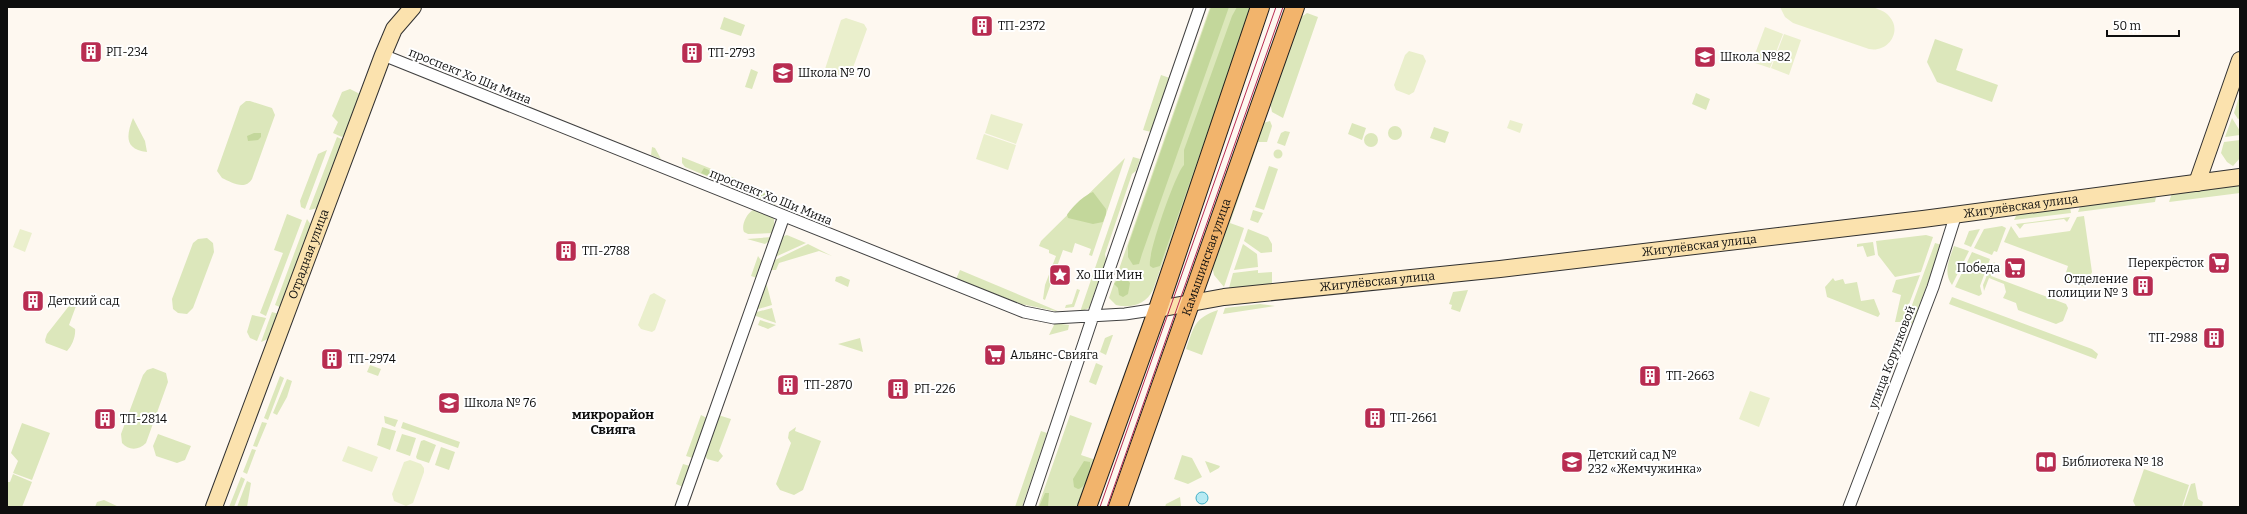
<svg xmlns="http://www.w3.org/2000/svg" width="2247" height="514" font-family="Bitter,serif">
<rect width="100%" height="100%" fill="#fef8f0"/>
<path fill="#dce7bb" d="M1210 7H1253L1153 290C1146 304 1131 309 1116 305L1109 298Z
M1307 13 1318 17 1283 118 1272 112 1270 102 1300 18Z
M724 17 745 25 741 36 720 29Z
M1935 39 1963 49 1956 70 1998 85 1992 102 1937 82 1927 62Z
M751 69 758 72 752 89 745 87Z
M1161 75 1170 78 1151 132 1143 130Z
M350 89 360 94 345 135 342 137 333 133 338 122 332 116 342 92Z
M1696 93 1710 99 1706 110 1692 104Z
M2240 94V118L2238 119 2234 113Z
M246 101H250L272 108 275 115 252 179C245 191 231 182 222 178L217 171 240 106Z
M133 118 145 141 147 152C123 149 127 134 133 118Z
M2232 118 2240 131V135L2225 137Z
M1270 121 1272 126 1267 142H1258L1230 223 1244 228 1224 287 1214 275 1212 266 1263 123Z
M1352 123 1366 128 1362 140 1348 134Z
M1388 133a7 7 0 1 1 14 0a7 7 0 1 1-14 0Z
M1434 127 1449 132 1445 143 1430 138Z
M1285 131 1290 132 1285 146 1277 143 1281 133Z
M1364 140a7 7 0 1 1 14 0a7 7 0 1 1-14 0Z
M337 137 344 140 318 208 309 210Z
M2240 140V158L2233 166 2227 162 2221 153 2224 142Z
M652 147 655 148 661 159 651 155Z
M1273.5 154a4.5 4.5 0 1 1 9 0a4.5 4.5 0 1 1-9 0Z
M327 150 305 209 301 207 300 201 318 154Z
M682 157 779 196 775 205 685 167 682 163Z
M1133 157 1140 159 1136 171 1132 174 1105 254 1106 260 1089 308 1080 312Z
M1125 158 1092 256 1089 255 1091 249 1075 243 1072 253 1063 250 1045 300 1043 299 1045 285 1056 256 1049 253V250L1039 246 1041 241Z
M1269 166 1278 169 1264 210 1255 207Z
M2240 184V193L2169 202 2172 193Z
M2156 197 2155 202 2078 212 2081 204 2108 199 2115 202Z
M2070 207 2071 213 2014 220 2017 214Z
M753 210 774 217V233L748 234 744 232C741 226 746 214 753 210Z
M1253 210 1263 213 1258 223 1250 220Z
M287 214 302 220 266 316 260 313 283 253 274 250Z
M2084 216 2092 272 2085 287 2064 279 2068 266 2004 242 2011 226 2019 238 2070 231 2077 217Z
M2070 217 2067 222 2064 219 2024 224 2020 229 2016 224Z
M307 219 311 225 282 308 275 305Z
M2002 226 2006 228 1997 252 1994 251 1992 255 1974 248 1984 229Z
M1248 229 1268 237 1272 244V252L1261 253 1244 241Z
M1980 229 1971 247 1964 244 1969 231Z
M787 235 806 243 773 258 780 237Z
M1926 235 1933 237 1921 272 1895 277 1878 255 1876 241Z
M772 237V239L765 244 747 239Z
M207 238 213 243 214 252 193 308 187 314 178 313 173 309 172 299 193 243 198 239Z
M1873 242 1875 255 1867 257 1863 246 1857 247V244Z
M1935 243 1942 245 1913 322 1909 326 1905 324Z
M808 244 832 256 819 251 779 263 776 270H770L773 261Z
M1243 244 1257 254 1258 267 1234 270Z
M1954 246 1969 251 1952 285C1943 272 1949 260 1954 246Z
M1972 252 1990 259 1980 286 1982 294 1979 296 1955 287Z
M758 256 763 263 757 278 751 276Z
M1994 262 1995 263 1991 276 2066 304 2068 308 2063 321 2056 324 2018 310 2016 303 2003 298 2006 292 2004 284 1989 278 1984 291 1983 285 1991 265H1992Z
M960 270 1060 312 1021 304 956 279Z
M1258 270V273L1272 272V285L1229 288 1233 273Z
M1920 275 1903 320 1900 322H1895L1901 295 1892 292 1896 280Z
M841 276 850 280 848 287 835 281 836 277Z
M1833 278 1835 281 1843 279 1845 284 1857 282 1861 301 1874 299 1880 314 1878 317 1827 297 1825 287Z
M766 282 772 305 755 310Z
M1077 289 1080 290 1074 307 1065 308 1066 305 1072 304Z
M1468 290 1460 312 1451 309 1452 305 1449 304 1453 292Z
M76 297 79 298 69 325 75 329C76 336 72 346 67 351L46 343 45 340 47 334Z
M1952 297 2092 349 2098 354 2096 359 1949 304Z
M1260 304 1275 306 1223 314 1225 308Z
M772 308 776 323 753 315V313Z
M1218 310 1202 355 1186 349C1194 327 1194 318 1218 310Z
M272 312 279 314 270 338 261 342Z
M252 315 266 318 257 341 250 338 247 332Z
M760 320 776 325 768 329 758 325Z
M1055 323 1069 325 1068 330 1049 335Z
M1112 335H1113L1106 355 1100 352 1105 338Z
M860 338 863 352 838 344Z
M1096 363 1103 366 1096 385 1089 382Z
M370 365 381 369 378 376 367 372Z
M153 368 166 373 168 382 146 443C139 450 129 451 122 443L121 434 143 375 147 370Z
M280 376 284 378 268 420 264 418Z
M287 379 292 381 287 397 277 415 273 413Z
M701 415 707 418 693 458 686 456Z
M718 415 731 419 719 451 723 456 718 462 707 459 705 455Z
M1070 415 1092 423 1081 455 1099 461 1082 507H1038Z
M384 416 398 420 395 427 385 423Z
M262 422 267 423 257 447 253 446Z
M403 422 460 442 458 448 401 428Z
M22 423 50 433 32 480 13 473 18 461 11 453Z
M382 427 396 431 390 450 377 445Z
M796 427 795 431 821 441 803 490 794 495 780 490 776 484 791 443 788 438 789 432Z
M1041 431 1047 433 1022 507H1015Z
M158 434 191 446 185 460 177 463 156 456 153 446Z
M402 434 416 438 410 456 396 451Z
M424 440 436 445 429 463 417 459 416 457 421 441Z
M441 447 455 452 449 470 435 465Z
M252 449 256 450 247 474 243 472Z
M1182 455 1192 458 1202 477 1188 484 1174 479Z
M1205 461 1220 466 1219 468 1210 473Z
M683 464 690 466 683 487 676 484Z
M2144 469 2189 485 2182 507H2136L2133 501Z
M13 474 32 482 22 507H7V482H10Z
M241 477 245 479 234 507H229Z
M247 481 251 483 247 507H237Z
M2195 483 2198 499 2203 502 2202 507H2183L2191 484Z
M1180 497 1181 506 1165 507 1166 504Z
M104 500 119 507H95L97 502Z"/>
<path fill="#c3d79b" d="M1211 7H1229L1142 254 1139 264 1133 265 1128 257V246Z
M1237 7H1252L1160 266 1153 268 1150 266C1147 255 1176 172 1184 165V150L1232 16Z
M254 133H261V137L258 140 248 141 247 136Z
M704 168 776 198 774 203 701 173Z
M1093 192 1106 209V214L1103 222 1093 224 1068 218 1067 215C1071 208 1084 195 1093 192Z
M1121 276 1125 277 1130 283 1128 294 1123 297 1119 295 1118 288 1114 284Z
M1084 461 1090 462C1091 470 1087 487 1078 489L1074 487 1073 479Z
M1045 493H1049L1048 507H1039Z"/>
<path fill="#eaefcc" d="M1780 7H1872C1878 9 1885 11 1889 16 1903 31 1888 53 1869 49L1793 23 1785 17Z
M846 18 864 24 867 29 850 76 847 78 828 73 825 69 841 20Z
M1765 27 1783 34 1770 68 1752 62Z
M1784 34 1801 40 1789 75 1771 68Z
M1409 51 1423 55 1426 61 1414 92 1409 95 1396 90 1394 85 1405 55Z
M991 114 1023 124 1016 144 985 133Z
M1510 120 1523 124 1520 133 1507 128Z
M984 134 1016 145 1008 170 976 159Z
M20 229 32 233 25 252 13 247Z
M654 293 666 300 655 330 652 332 641 329 638 325 650 295Z
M1750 391 1770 398 1759 427 1739 419Z
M348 446 378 457 372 472 342 461Z
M410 460 421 464 424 468V472L413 503 406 506 394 501 392 494 404 462Z"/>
<path fill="#b7eaf3" stroke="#41afc7" d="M1196 498a6 6 0 1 1 12 0a6 6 0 1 1-12 0Z"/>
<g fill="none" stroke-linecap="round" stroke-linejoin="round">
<g stroke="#414141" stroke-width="13">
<path id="street" d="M383 55 1024 312 1054 318 1125 314 1158 309
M681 507 784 216
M1029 507 1093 316 1200 7
M1849 507 1933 287 1956 214"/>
</g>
<g stroke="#303030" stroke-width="18">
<g id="secondary">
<path d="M2197 183 2240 60"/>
<path id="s1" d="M1158 309 1224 297 1500 269 1923 219 2240 177"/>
<path id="s2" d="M214 507 383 55 394 29 413 7"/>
</g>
</g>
<g stroke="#1f1f1f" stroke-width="20">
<g id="primary">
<path d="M1087 507 1158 309 1260 7"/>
<path id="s3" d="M1118 507 1295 7"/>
</g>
</g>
<use href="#street" stroke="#fff" stroke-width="11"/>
<use href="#secondary" stroke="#fbe2ae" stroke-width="16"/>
<use href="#primary" stroke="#f2b46c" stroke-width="18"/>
<path stroke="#b82c51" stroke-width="1" d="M1100 507 1276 7
M1107 507 1283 7"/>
</g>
<defs>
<g id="building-square" transform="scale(1.15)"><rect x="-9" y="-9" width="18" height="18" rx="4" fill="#b82c51" stroke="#fff"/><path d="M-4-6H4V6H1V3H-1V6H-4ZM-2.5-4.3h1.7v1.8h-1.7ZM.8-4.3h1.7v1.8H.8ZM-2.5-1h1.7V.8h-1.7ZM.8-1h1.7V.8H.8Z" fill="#fff"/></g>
<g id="school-square" transform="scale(1.15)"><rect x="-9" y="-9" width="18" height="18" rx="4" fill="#b82c51" stroke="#fff"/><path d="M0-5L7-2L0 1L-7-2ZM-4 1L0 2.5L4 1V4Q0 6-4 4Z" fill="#fff"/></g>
<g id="supermarket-square" transform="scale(1.15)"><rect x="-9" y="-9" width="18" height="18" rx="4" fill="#b82c51" stroke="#fff"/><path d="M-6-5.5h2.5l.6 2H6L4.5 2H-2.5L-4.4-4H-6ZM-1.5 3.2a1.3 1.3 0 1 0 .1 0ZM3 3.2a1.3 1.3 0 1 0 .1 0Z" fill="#fff"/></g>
<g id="sight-square" transform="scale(1.15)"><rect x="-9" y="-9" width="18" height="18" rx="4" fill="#b82c51" stroke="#fff"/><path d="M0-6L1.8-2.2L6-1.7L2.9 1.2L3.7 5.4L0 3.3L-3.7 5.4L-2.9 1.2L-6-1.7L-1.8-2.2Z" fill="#fff"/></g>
<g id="library-square" transform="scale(1.15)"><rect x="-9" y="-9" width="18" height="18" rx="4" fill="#b82c51" stroke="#fff"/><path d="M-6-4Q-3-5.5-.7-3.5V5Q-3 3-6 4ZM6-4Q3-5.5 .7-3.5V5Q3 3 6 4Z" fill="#fff"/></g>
</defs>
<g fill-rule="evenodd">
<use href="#building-square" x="982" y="26"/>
<use href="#building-square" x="91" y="52"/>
<use href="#building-square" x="692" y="53"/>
<use href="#school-square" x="1705" y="57"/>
<use href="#school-square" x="783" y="73"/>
<use href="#building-square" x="566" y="251"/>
<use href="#supermarket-square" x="2219" y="263"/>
<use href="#supermarket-square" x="2015" y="268"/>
<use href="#sight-square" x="1060" y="275"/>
<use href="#building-square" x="2143" y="286"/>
<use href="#building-square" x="33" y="301"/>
<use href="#building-square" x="2214" y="338"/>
<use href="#supermarket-square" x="995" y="355"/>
<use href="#building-square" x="332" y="359"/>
<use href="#building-square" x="1650" y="376"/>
<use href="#building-square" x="788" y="385"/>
<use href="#building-square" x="898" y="389"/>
<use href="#school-square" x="449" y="403"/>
<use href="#building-square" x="1375" y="418"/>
<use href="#building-square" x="105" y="419"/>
<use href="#school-square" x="1572" y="462"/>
<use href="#library-square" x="2046" y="462"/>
</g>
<g text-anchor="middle" stroke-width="4" stroke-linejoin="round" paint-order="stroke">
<g font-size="12" fill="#0e0e0e" stroke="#fff" text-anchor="start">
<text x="998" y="30">ТП-2372</text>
<text x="106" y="56">РП-234</text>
<text x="708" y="57">ТП-2793</text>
<text x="1720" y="61">Школа №82</text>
<text x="798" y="77">Школа № 70</text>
<text x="582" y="255">ТП-2788</text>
<text x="2204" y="267" text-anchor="end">Перекрёсток</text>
<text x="2000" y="272" text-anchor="end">Победа</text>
<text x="1076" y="279">Хо Ши Мин</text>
<text x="2128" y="283" text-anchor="end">Отделение<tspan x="2128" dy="14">полиции № 3</tspan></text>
<text x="48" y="305">Детский сад</text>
<text x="2198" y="342" text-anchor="end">ТП-2988</text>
<text x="1010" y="359">Альянс-Свияга</text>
<text x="348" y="363">ТП-2974</text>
<text x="1666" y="380">ТП-2663</text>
<text x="804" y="389">ТП-2870</text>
<text x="914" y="393">РП-226</text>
<text x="464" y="407">Школа № 76</text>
<text x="1390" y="422">ТП-2661</text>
<text x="120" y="423">ТП-2814</text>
<text x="1588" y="459">Детский сад №<tspan x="1588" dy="14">232 «Жемчужинка»</tspan></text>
<text x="2062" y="466">Библиотека № 18</text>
</g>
<g font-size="12" fill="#0e0e0e" stroke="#fff">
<text transform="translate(470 76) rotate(22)" y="4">проспект Хо Ши Мина</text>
<text transform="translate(771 197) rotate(22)" y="4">проспект Хо Ши Мина</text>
<text dy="4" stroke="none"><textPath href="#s1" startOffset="869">Жигулёвская улица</textPath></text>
<text dy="4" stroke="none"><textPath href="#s1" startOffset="545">Жигулёвская улица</textPath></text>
<text dy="4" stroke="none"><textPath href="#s2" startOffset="270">Отрадная улица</textPath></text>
<text dy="4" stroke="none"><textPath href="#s3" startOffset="265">Камышинская улица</textPath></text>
<text dy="4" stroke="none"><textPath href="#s1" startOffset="221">Жигулёвская улица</textPath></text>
<text transform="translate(1892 357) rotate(-69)" y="4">улица Корунковой</text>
</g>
<g font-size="13" font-weight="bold" fill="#0e0e0e" stroke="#fff">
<text x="613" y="419">микрорайон<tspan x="613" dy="15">Свияга</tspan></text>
</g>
</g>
<rect width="2247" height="514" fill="none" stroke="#0e0e0e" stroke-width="16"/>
<path d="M2107 30v6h72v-6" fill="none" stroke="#0e0e0e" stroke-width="2"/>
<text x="2113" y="30" font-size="12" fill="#0e0e0e" stroke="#ffffff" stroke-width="3" paint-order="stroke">50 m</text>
</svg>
